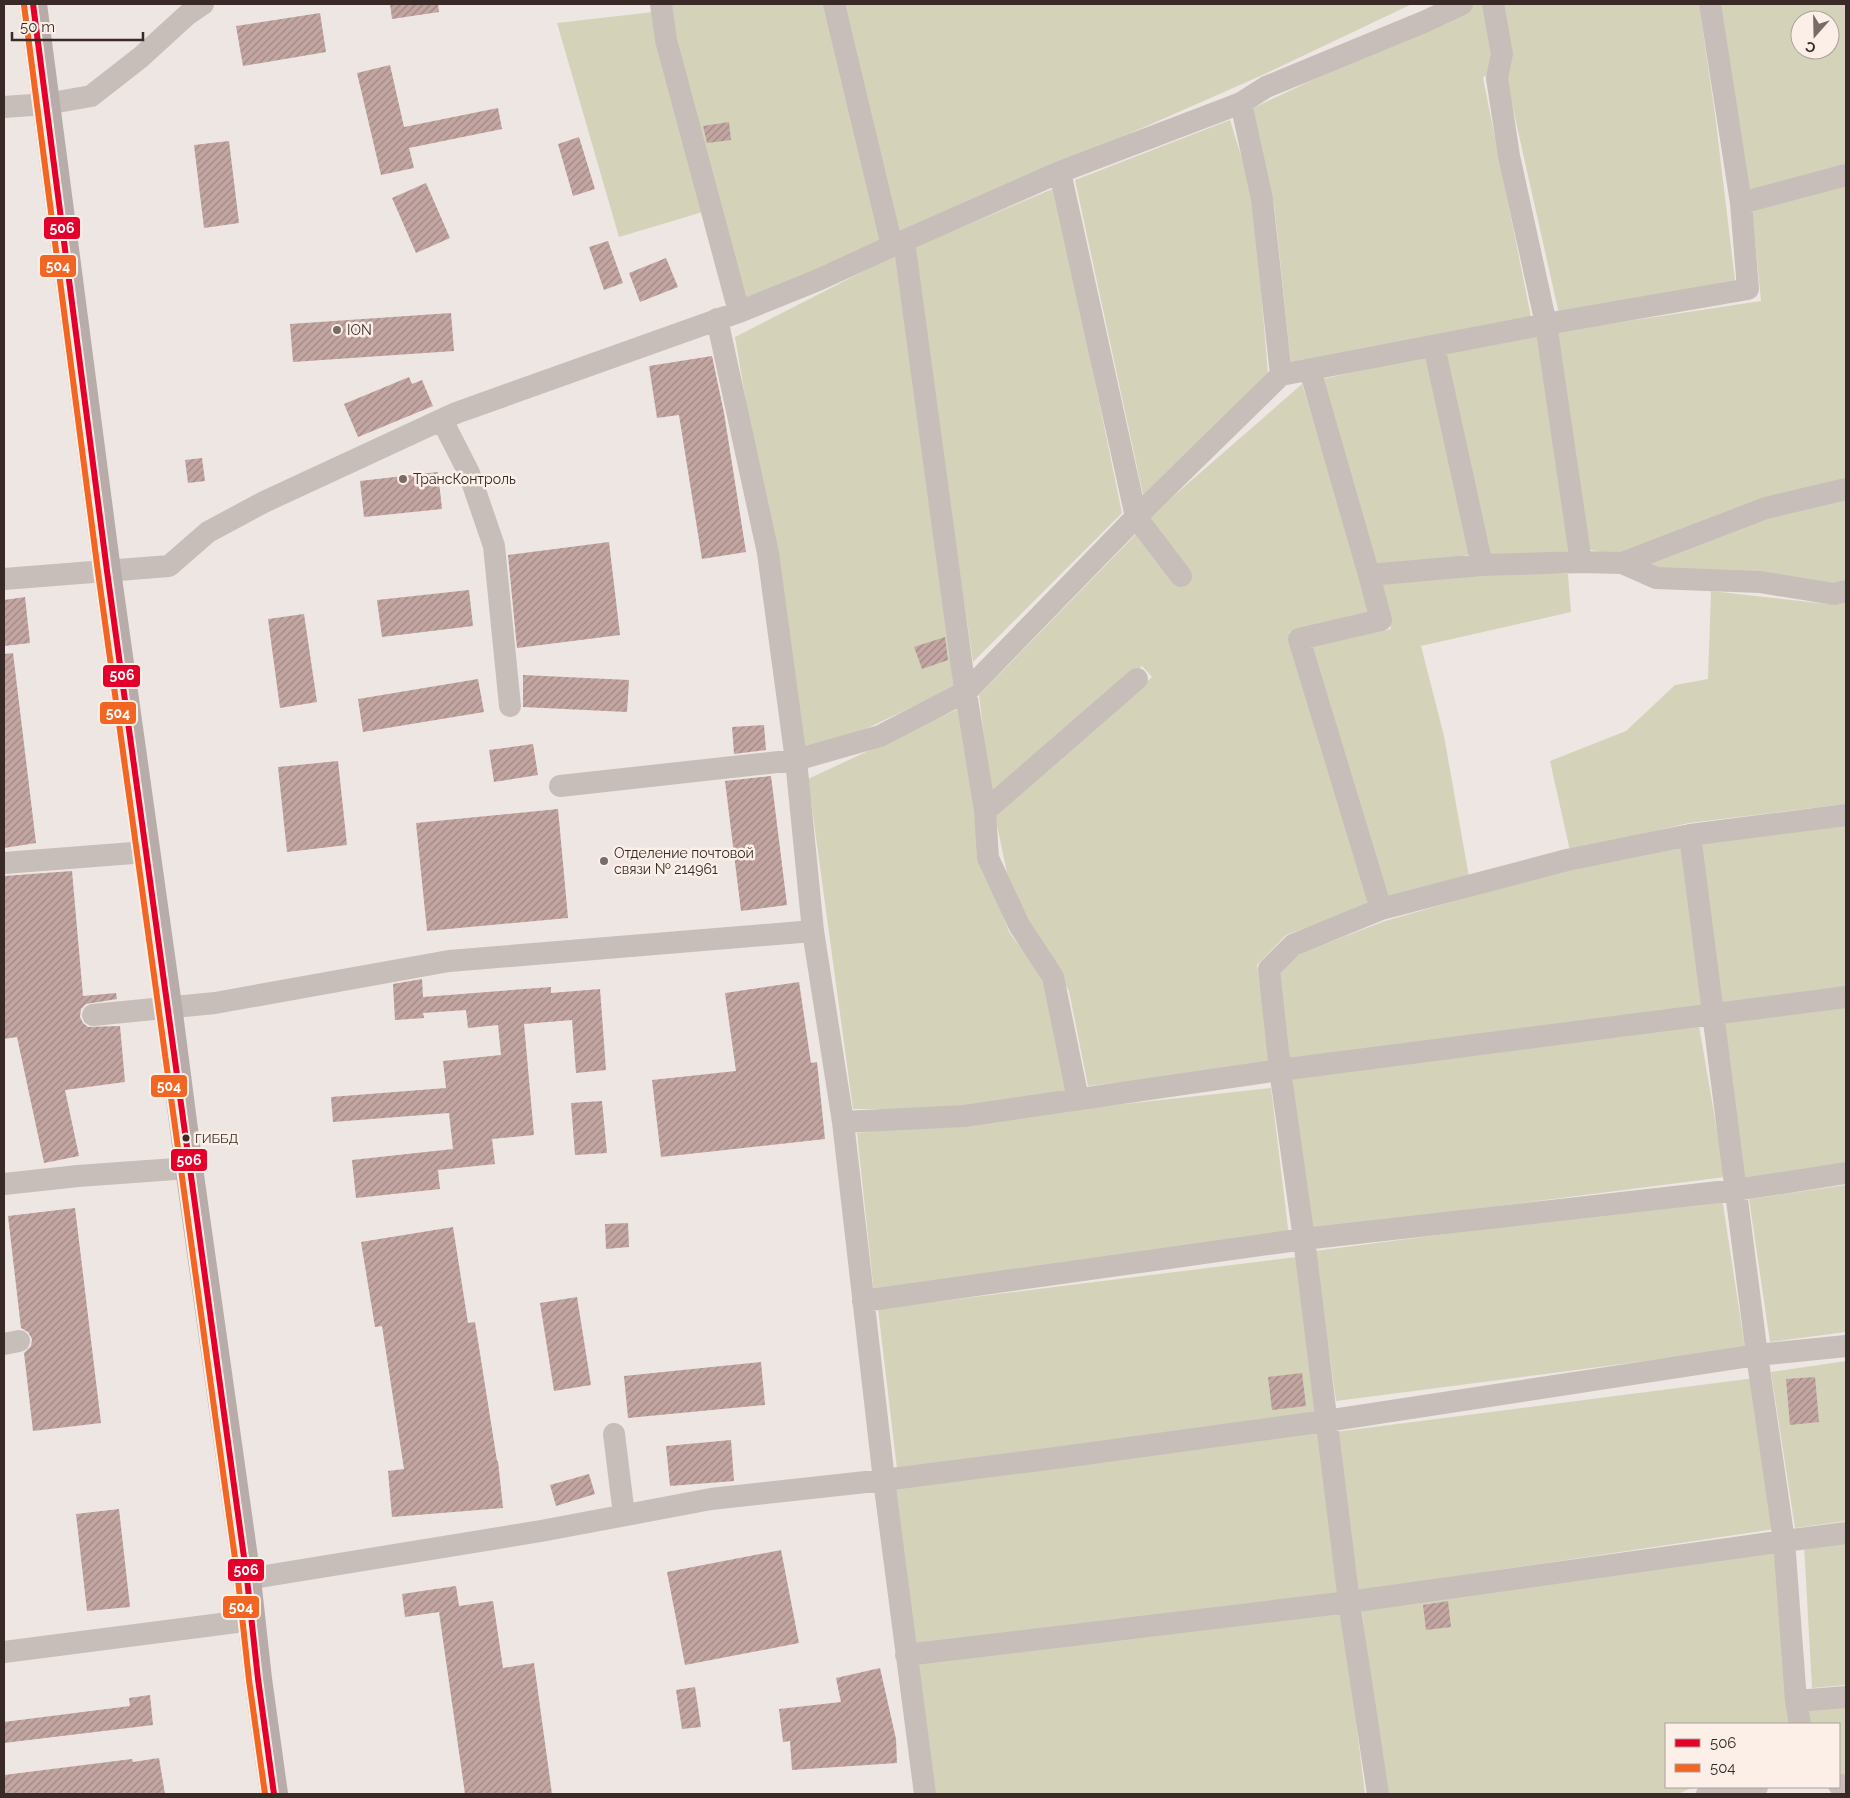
<svg xmlns="http://www.w3.org/2000/svg" width="1850" height="1798" font-family="Raleway,sans-serif">
<defs>
<pattern id="building-hatch" width="6" height="6" patternUnits="userSpaceOnUse" patternTransform="scale(1.25)"><rect width="6" height="6" fill="#c3a6a2"/><path d="M-1 1l2-2M0 6l6-6M5 7l2-2" fill="none" stroke="#9f8784"/></pattern>
</defs>
<rect width="100%" height="100%" fill="#eee6e2"/>
<path fill="#d4d3ba" fill-rule="evenodd" d="M668 4H827L886 242 744 304Z
M841 4H1412L1267 73 900 235Z
M1473 4H1484L1490 26 1492 69 1483 78 1531 317 1291 364 1274 204 1251 109Z
M1501 4H1699L1715 114 1735 280 1559 314 1507 82 1513 54Z
M1719 4H1846V164L1749 191ZM1800 20H1830V50H1800Z
M653 12 706 211 619 237 557 23Z
M1230 120 1253 194 1268 374 1143 495 1075 180Z
M1846 185V481L1616 555 1586 549 1555 332 1761 301 1752 211Z
M1055 188 1122 513 973 662 912 248Z
M895 255 957 686 806 757 735 337Z
M1543 335 1573 552 1491 556 1443 352Z
M1426 356 1471 555 1373 568 1323 379Z
M1302 384 1371 612 1289 632 1369 905 1286 935 1257 965 1272 1066 1088 1086 1069 991 1012 897 995 816 1152 677 1142 666 991 795 979 695 1137 533 1146 520Z
M1846 498V584L1659 571 1639 565 1774 514Z
M1483 571 1568 574 1571 612 1421 646 1444 736 1469 877 1387 899 1308 646 1391 629 1379 581Z
M1711 591 1828 604 1846 599V804L1689 823 1570 851 1550 761 1626 731 1675 685 1708 679Z
M960 708 980 857 1009 932 1040 974 1052 1009 1069 1093 964 1109H853L808 779Z
M1846 822V990L1719 1006 1700 840Z
M1685 847 1702 1010 1287 1064 1279 970 1301 953 1385 921 1569 868Z
M1846 1008V1167L1743 1183 1722 1023Z
M1698 1020 1725 1177 1310 1230 1285 1074Z
M1271 1088 1289 1236 874 1293 857 1133Z
M1846 1185V1332L1770 1342 1749 1199Z
M1722 1198 1745 1348 1336 1401 1315 1251Z
M1296 1257 1315 1414 897 1469 878 1309Z
M1846 1361V1521L1795 1528 1771 1372Z
M1755 1378 1775 1529 1356 1591 1335 1432Z
M1319 1430 1343 1595 913 1646 892 1488Z
M1846 1540V1685L1812 1688 1804 1545Z
M1775 1548 1791 1724H1666V1787H1700L1689 1789 1678 1794H1385L1362 1611Z
M1342 1608 1365 1794H932L914 1661Z
M1846 1706V1776L1839 1775V1724H1807L1806 1710Z"/>
<path fill="url(#building-hatch)" d="M390 4H438L439 12 392 19Z
M320 13 326 52 243 66 236 26Z
M390 65 404 127 498 108 502 129 409 148 414 168 381 175 357 73Z
M729 122 731 140 707 143 703 126Z
M579 137 595 189 573 196 558 144Z
M229 141 239 223 204 228 194 145Z
M426 183 450 238 416 253 392 198Z
M608 241 623 283 604 290 589 247Z
M666 258 678 287 640 302 629 273Z
M451 313 454 351 293 362 290 324Z
M712 356 724 413 746 552 702 559 679 415 657 418 649 366Z
M409 377 412 384 422 380 433 406 358 437 344 404Z
M202 458 205 481 188 483 185 460Z
M438 472 442 509 364 517 360 481Z
M609 542 620 635 517 648 508 555Z
M469 590 473 626 382 637 377 600Z
M25 597 30 643 4 646V600Z
M304 614 317 702 280 708 268 619Z
M945 637 948 660 922 669 914 647Z
M13 653 36 843 4 848V654Z
M523 675 629 680 627 712 523 707Z
M478 679 484 712 363 732 358 699Z
M764 725 766 750 734 754 732 727Z
M533 744 538 775 494 782 489 750Z
M338 761 347 845 287 852 278 767Z
M771 776 787 905 741 911 725 781Z
M558 809 568 918 427 931 416 823Z
M72 871 83 996 116 993 117 999 86 1004 81 1009 80 1017 83 1023 88 1027 120 1026 125 1082 65 1090 79 1156 44 1163 17 1037 4 1039V876Z
M422 979 423 997 551 987V993L600 989 606 1070 576 1073 572 1020 524 1024 534 1135 492 1139 495 1164 438 1170 440 1189 356 1198 352 1160 453 1149 449 1113 333 1122 331 1097 446 1088 443 1061 501 1055 498 1025 468 1028 466 1010 423 1013 424 1018 395 1020 393 984Z
M799 982 811 1063 817 1062 825 1139 661 1157 652 1080 736 1071 725 993Z
M602 1101 607 1153 575 1155 571 1103Z
M75 1208 101 1423 33 1431 24 1353 31 1346 32 1339 28 1332 21 1328 8 1216Z
M628 1223 629 1247 606 1249 605 1224Z
M453 1227 468 1323 475 1322 497 1461H498L503 1508 392 1517 388 1471 404 1469 382 1326 375 1327 361 1242Z
M577 1297 591 1385 554 1391 540 1303Z
M761 1362 765 1405 628 1418 624 1376Z
M1302 1373 1306 1406 1272 1410 1268 1377Z
M1815 1377 1819 1422 1790 1425 1786 1379Z
M731 1440 734 1481 670 1486 666 1446Z
M589 1474 595 1494 556 1506 550 1485Z
M119 1509 130 1607 87 1611 76 1514Z
M781 1550 799 1643 685 1665 667 1572Z
M456 1586 459 1606 493 1601 503 1668 534 1663 552 1794H465L439 1612 405 1617 402 1594Z
M1448 1601 1451 1627 1426 1630 1423 1605Z
M880 1668 896 1739 897 1763 792 1770 790 1741 783 1742 779 1709 841 1702 836 1678Z
M695 1687 701 1727 682 1729 676 1690Z
M150 1695 153 1725 4 1743V1722L130 1706 129 1698Z
M159 1758 165 1794H4V1775L132 1759 133 1762Z"/>
<g fill="none" stroke-linecap="round" stroke-linejoin="round">
<path stroke="#c7beba" stroke-width="22" d="M661 4 666 40 739 312
M834 4 892 246
M1493 4 1502 54 1497 78 1509 156 1546 324 1581 562 1622 563 1766 508 1846 489
M1710 4 1741 203 1846 175
M4 107 46 104 91 96 141 57 187 15 203 4
M1060 172 1136 517 1181 576
M904 241 963 675 985 811 988 858 1019 925 1053 977 1078 1099
M717 319 768 553 796 760 813 931 843 1122
M1434 346 1482 565 1581 562
M1310 370 1369 575 1482 565
M1281 375 1546 324 1748 289 1741 203
M442 420 469 473 494 546 510 706
M1622 563 1656 578 1760 582 1834 594 1846 591
M1369 575 1381 620 1299 639 1381 909
M4 579 169 566 208 532 264 502 456 413 739 312 818 280 892 246 1060 172 1241 103 1266 87 1426 21 1462 4
M560 786 796 760 880 736 967 691 1136 517 1281 375 1262 199 1241 103
M985 811 1137 679
M1690 835 1757 1355 1784 1541 1846 1533
M4 863 146 852
M93 1015 215 1003 449 961 813 931
M4 1184 78 1176 189 1168
M863 1301 1304 1239 1736 1190 1846 1173
M4 1344 19 1341
M614 1434 624 1515
M247 1579 541 1531 711 1499 884 1480 1063 1457 1326 1421 1757 1355 1846 1346
M4 1652 252 1620
M906 1655 1349 1602 1304 1239 1280 1070 1269 969 1293 945 1381 909 1567 860 1690 835 1846 815
M1796 1701 1846 1697
M1839 1785 1846 1786
M925 1794 884 1480 843 1122 964 1116 1280 1070 1846 997
M1378 1794 1349 1602 1784 1541 1796 1701 1800 1724
M1707 1794 1757 1787"/>
<path stroke="#b7aca9" stroke-width="28" d="M33 4 107 571 168 1006 189 1168 247 1579 258 1679 274 1794"/>
<g stroke="#fbefe8" stroke-width="10">
<path id="bus-1" d="M33 4 107 571 247 1579 258 1679 274 1794"/>
</g>
<g stroke="#fbefe8" stroke-width="10">
<path id="bus-2" d="M24 5 98 572 238 1580 249 1680 265 1794"/>
</g>
<use href="#bus-1" stroke="#e4002b" stroke-width="6"/>
<use href="#bus-2" stroke="#f26522" stroke-width="6"/>
</g>
<g fill="#786c69" stroke="#fbefe8" stroke-width="2">
<circle cx="337" cy="330" r="5"/>
<circle cx="403" cy="479" r="5"/>
<circle cx="604" cy="861" r="5"/>
</g>
<circle fill="#392a28" stroke="#fbefe8" stroke-width="2" cx="186" cy="1138" r="4.5"/>
<g text-anchor="middle" stroke-width="5" stroke-linejoin="round" paint-order="stroke">
<g font-size="13" fill="#392a28" stroke="#fbefe8" text-anchor="start">
<text x="195" y="1143">ГИББД</text>
</g>
<g font-size="14" fill="#392a28" stroke="#fbefe8" text-anchor="start">
<text x="347" y="335">ION</text>
<text x="413" y="484">ТрансКонтроль</text>
<text x="614" y="858">Отделение почтовой<tspan x="614" dy="16">связи № 214961</tspan></text>
</g>
</g>
<g stroke="#fbefe8" stroke-width="2">
<rect x="43" y="216" width="38" height="24" rx="5" fill="#e4002b"/>
<rect x="39" y="254" width="38" height="24" rx="5" fill="#f26522"/>
<rect x="102" y="664" width="39" height="24" rx="5" fill="#e4002b"/>
<rect x="99" y="701" width="38" height="24" rx="5" fill="#f26522"/>
<rect x="150" y="1074" width="38" height="24" rx="5" fill="#f26522"/>
<rect x="170" y="1148" width="38" height="24" rx="5" fill="#e4002b"/>
<rect x="227" y="1558" width="38" height="24" rx="5" fill="#e4002b"/>
<rect x="222" y="1595" width="38" height="24" rx="5" fill="#f26522"/>
</g>
<g font-size="14" text-anchor="middle" font-weight="bold" fill="#fff">
<text x="62" y="233">506</text>
<text x="58" y="271">504</text>
<text x="122" y="680">506</text>
<text x="118" y="718">504</text>
<text x="169" y="1091">504</text>
<text x="189" y="1165">506</text>
<text x="246" y="1575">506</text>
<text x="241" y="1612">504</text>
</g>
<rect width="1850" height="1798" fill="none" stroke="#392a28" stroke-width="10"/>
<rect x="1665" y="1723" width="175" height="65" fill="#fbefe8" stroke="#ada09b"/>
<rect x="1675" y="1739" width="25" height="8" fill="#e4002b" stroke="#ada09b"/>
<text x="1710" y="1748" font-size="15" fill="#392a28">506</text>
<rect x="1675" y="1764" width="25" height="8" fill="#f26522" stroke="#ada09b"/>
<text x="1710" y="1773" font-size="15" fill="#392a28">504</text>
<g transform="translate(1815 35) rotate(200)"><circle r="24" fill="#fbefe8" stroke="#ada09b"/>
<path d="M0-4L9 19L0 12L-9 19Z" fill="#786c69"/>
<text y="-8" font-size="14" font-weight="bold" text-anchor="middle" fill="#392a28">С</text>
</g>
<path d="M12 32v8h131v-8" fill="none" stroke="#392a28" stroke-width="2.5"/>
<text x="20" y="32" font-size="15" fill="#392a28" stroke="#fbefe8" stroke-width="4" paint-order="stroke">50 m</text>
</svg>
